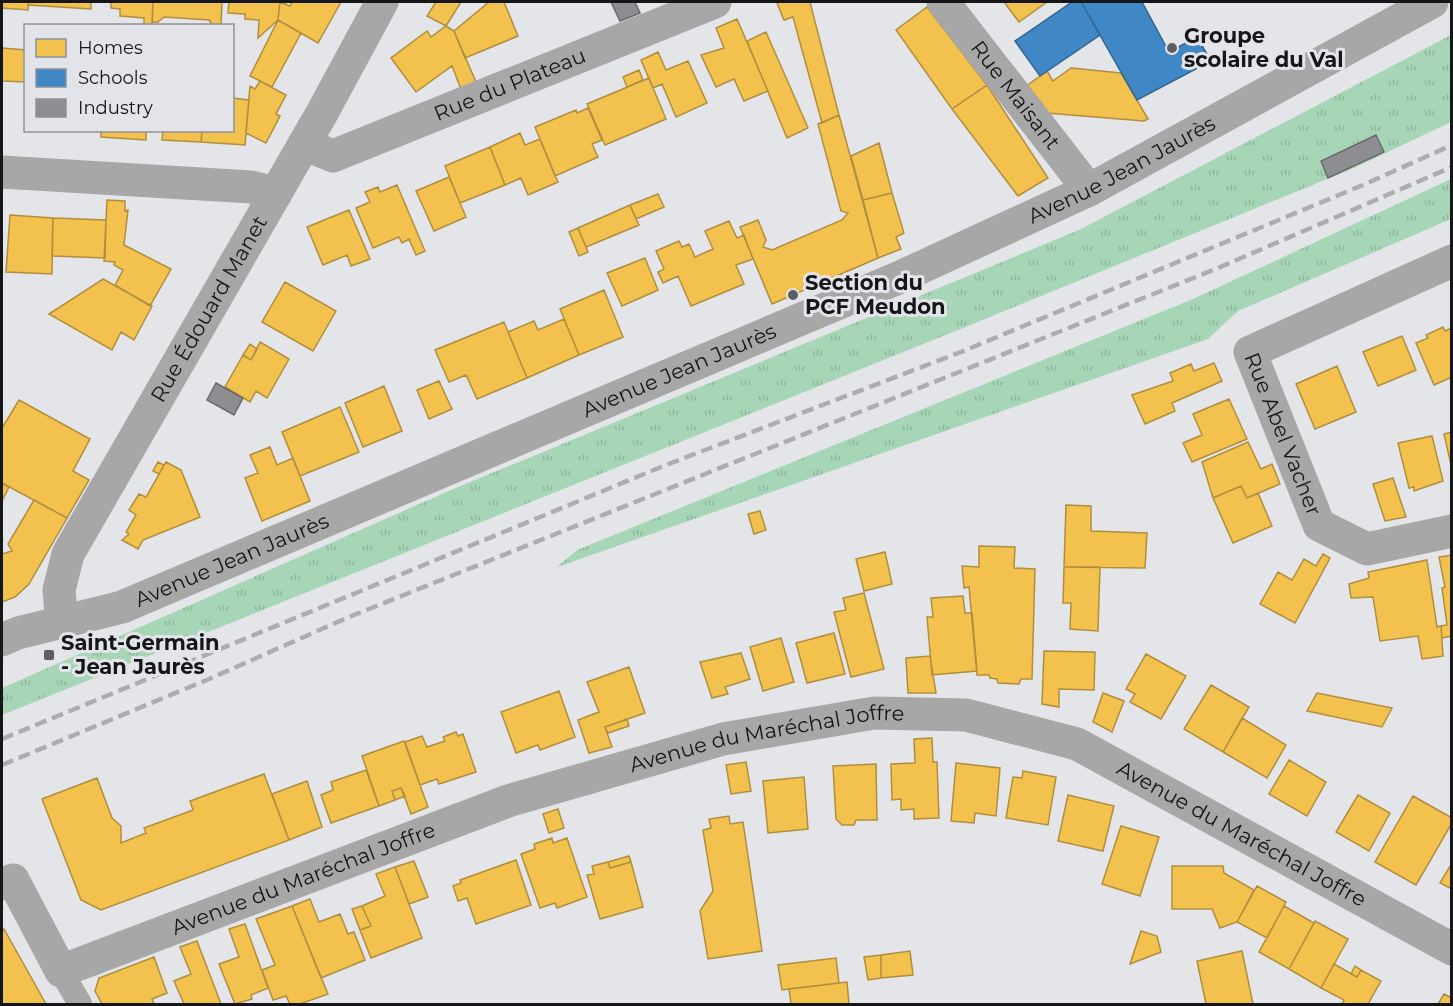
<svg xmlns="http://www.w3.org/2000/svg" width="1453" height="1006" font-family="Montserrat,sans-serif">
<defs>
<pattern id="grass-tufts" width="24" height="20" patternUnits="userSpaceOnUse" patternTransform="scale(1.5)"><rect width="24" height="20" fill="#a7d6b6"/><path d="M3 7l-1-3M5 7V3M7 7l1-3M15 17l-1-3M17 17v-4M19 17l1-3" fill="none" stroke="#8fb79c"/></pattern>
</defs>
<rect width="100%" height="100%" fill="#e4e5e8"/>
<path fill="url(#grass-tufts)" d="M1451 35V122L1354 168 968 326 2 715V688L451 490 1079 230Z
M1451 179V219L1238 311 1208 339 557 567 577 550 1193 299Z"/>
<path fill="#f2c14e" stroke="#b08e3e" stroke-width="1.5" d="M2 2H29L28 10 2 8Z
M29 2H91V9L28 5Z
M111 2H153L152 26H144V18L120 16V9L111 8Z
M153 2H222L221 26H213L209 20 164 17 158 22H152Z
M229 2H280L278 20 258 38 259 20 245 19V14L228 13Z
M280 2 290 6 292 2H341L318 43 278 20Z
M436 2H461L446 26 427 16Z
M489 2H504L518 36 465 58 454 31Z
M780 2H810L839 115 822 123 793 17 784 20 777 3Z
M1004 2H1047L1019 22Z
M927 7 987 85 952 109 896 30Z
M737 19 768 91 744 101 734 79 716 87 701 55 724 48 716 28Z
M278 20 301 33 272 87 250 76Z
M446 26 454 31 476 82 461 89 452 66 416 92 391 58 427 31 431 37Z
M766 32 808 128 787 138 747 41Z
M2 48 26 50V82L2 81Z
M658 52 666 70 688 61 707 103 676 117 662 84 653 88 641 60Z
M1071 68 1121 73 1148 119 1144 121 1046 113 1025 87 1047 71 1053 81Z
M639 70 643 80 627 87 623 77Z
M649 78 666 119 605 145 587 104Z
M260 81 286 95 276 114 280 116 266 143 246 133 250 86 255 89Z
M987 85 1048 178 1018 196 952 109Z
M232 98 249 100 245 145 201 142 202 130H232Z
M588 108 602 140 592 144 598 157 555 176 535 127 576 110 577 113Z
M839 115 878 258 772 304 740 227 758 220 766 240 763 247 772 250 842 220 848 213 841 211 818 124Z
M101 130H146V140L101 137Z
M163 130H202L201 142 162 140Z
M520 133 525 145 540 139 558 182 528 195 521 178 505 185 490 147Z
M879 143 892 193 863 200 851 156Z
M490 147 505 185 460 203 445 166Z
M449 177 466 217 434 231 416 191Z
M397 185 425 251 416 255 409 239 402 243 399 237 373 248 356 208 370 202 365 192 378 187 380 192Z
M892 193 904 233 896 237 901 249 878 258 863 200Z
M658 194 664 207 636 219 630 205Z
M107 200 125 201V211L128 210 124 245 171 269 150 306 115 285 123 270 114 265 115 262 104 261Z
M630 205 639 225 586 247 578 228Z
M349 210 370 259 351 266 347 255 323 265 307 227Z
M10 215 53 218 52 274 6 272Z
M53 218 106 220 105 258 52 256Z
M729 221 737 238 744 235 753 259 736 265 744 284 691 306 678 276 663 283 658 272 664 269 656 251 679 241 682 247 689 244 695 257 713 249 705 231Z
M578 228 588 252 579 256 569 232Z
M645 258 658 290 622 306 607 273Z
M103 279 152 306 134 340 121 332 112 350 49 314Z
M285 282 336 311 313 351 262 322Z
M604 290 623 337 579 355 560 309Z
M564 319 579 355 527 378 508 332 534 321 538 330Z
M504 322 527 378 477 399 466 375 449 382 435 350Z
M1443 327 1445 331 1452 328V377L1434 385 1416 343 1428 338 1426 335Z
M1402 336 1416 370 1378 386 1363 352Z
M260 342 289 359 267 398 256 391 250 402 225 387 243 355 251 360Z
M250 344 257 349 251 360 243 355Z
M1214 363 1222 381 1172 403 1175 411 1145 424 1132 395 1173 381 1170 373 1191 364 1194 371Z
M1337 366 1356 412 1315 429 1296 384Z
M439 381 452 409 429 419 417 390Z
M384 386 402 431 363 447 345 403Z
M1229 399 1247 439 1192 462 1183 443 1202 435 1193 414Z
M19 400 90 439 73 471 89 480 67 518 2 483V428Z
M340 407 359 452 300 476 282 432Z
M1452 432V469L1444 434Z
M1432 436 1443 481 1414 491V487L1409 488 1398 443Z
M1248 442 1261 469 1272 464 1280 484 1247 498 1241 486 1213 498 1202 462Z
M270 447 277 465 293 458 310 501 262 521 245 478 258 473 250 455Z
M158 462 164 465 159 474 153 471Z
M166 462 181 470 200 517 143 540 138 549 122 540 129 534 126 532 136 515 129 510 139 494 146 497Z
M1393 478 1406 517 1385 521 1373 484Z
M2 483 9 487 2 501Z
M1241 486 1247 498 1258 493 1272 526 1233 543 1213 498Z
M34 500 67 518 29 584 15 597 2 602V554L12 551 8 544Z
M1066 505 1091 506V531L1147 533 1145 568 1064 567Z
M760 511 766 530 754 534 748 514Z
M979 546 1015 547 1014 568 1035 569 1032 679H1021L1019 684 998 683 997 679 990 678 989 675H977L969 587 964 588 962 566 979 567Z
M885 552 892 584 864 591 856 559Z
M1323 554 1330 558 1295 623 1260 604 1278 572 1292 580 1304 559 1316 566Z
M1452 555V636L1442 638 1441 626 1447 625 1442 588 1445 587 1439 557Z
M1427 560 1437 627 1441 626 1443 656 1422 659 1418 636 1380 641 1373 597 1351 598 1349 584 1369 578 1368 572Z
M1064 567H1100L1098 631 1070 629 1071 603H1063Z
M864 593 884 669 851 677 834 612 846 610 843 598Z
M963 596 965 613H972L977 671 932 675 927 617H933L931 598Z
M834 633 845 674 807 683 796 643Z
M781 638 794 682 763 691 750 647Z
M1044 651 1095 652 1094 690 1059 689V707L1042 704Z
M741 653 750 679 725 687 728 694 712 698 700 662Z
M1146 654 1186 676 1161 719 1130 702 1135 694 1126 689Z
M930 656 936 693H908L906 658Z
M629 667 645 713 605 727 612 747 589 753 578 720 599 712 587 682Z
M1211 685 1249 707 1223 752 1184 729Z
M559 691 575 737 540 750 538 745 516 753 501 712Z
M1103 693 1124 701 1112 732 1093 722Z
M1317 693 1392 708 1382 727 1307 711Z
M1242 718 1286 745 1267 778 1223 752Z
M627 719 629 726 608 733 605 727Z
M456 732 458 736 463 734 476 772 439 784 437 779 420 785 405 742 422 736 427 747 445 741 443 737Z
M932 738 933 762H937L939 818 914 819V809L901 810V799L892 800 891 764 915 763 914 739Z
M404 741 428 807 411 814 401 788 392 791 395 800 379 806 362 756Z
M1289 760 1326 782 1307 816 1269 794Z
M746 762 751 791 731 794 726 765Z
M956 763 1000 768 996 816 975 813 974 823 951 821Z
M876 764 877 820H856L854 825H842L836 819 833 766Z
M366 770 379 806 331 823 321 795 333 790 331 782Z
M1023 771 1056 777 1048 825 1006 818 1013 777 1022 778Z
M264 774 289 840 101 910 81 900 42 799 97 778 112 818 121 826V843L146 833 144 828 193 810 190 801Z
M804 777 808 829 768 833 763 781Z
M307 781 322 827 289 840 272 794Z
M401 788 405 796 395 800 392 791Z
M1068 795 1114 806 1103 851 1058 841Z
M1358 795 1390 813 1369 851 1336 832Z
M1413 796 1452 818V823L1416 885 1375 862Z
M558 809 564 828 549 833 543 814Z
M729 816 730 824 743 822 762 951 708 959 700 911 713 891 703 830 711 828 709 819Z
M1121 826 1159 837 1140 896 1102 884Z
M552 838 553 843 567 838 587 897 557 908 555 903 540 908 521 854 535 849 534 844Z
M629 856 631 862 610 868 608 862Z
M516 860 531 905 476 924 467 898 458 901 453 886 461 883 460 880Z
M414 861 428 897 409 904 395 867Z
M608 862 610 868 631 862 643 907 600 919 587 875 594 874 592 866Z
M1452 863V889L1440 883Z
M1172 866H1223L1224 873 1254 890 1237 922 1220 928 1212 909H1172Z
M395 867 422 938 371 958 360 930 371 926 362 906 385 896 376 874Z
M1257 886 1286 902 1267 938 1237 922Z
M310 899 319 922 340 914 348 934 354 932 365 960 321 978 292 906Z
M292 906 328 994 300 1004H290L286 996 273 1000 262 970 275 965 256 919Z
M362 906 371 926 360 930 352 909Z
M1284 906 1314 923 1289 969 1259 952Z
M1315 921 1348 939 1321 988 1289 969Z
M245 924 268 988 251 995 252 999 235 1004 219 964 239 957 229 929Z
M4 929 46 1004H2V931Z
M1141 931 1157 936 1161 952 1130 964Z
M197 941 221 1004H184L174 981 191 974 180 947Z
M910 951 913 975 881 978V955Z
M1242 951 1253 1004H1206L1197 961Z
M881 955V978L868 980 864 957Z
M154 957 167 993 152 999 154 1004H102L95 991 99 978Z
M836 958 839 983 782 990 778 965Z
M1334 964 1357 977 1361 970 1381 981 1368 1004H1342L1344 1000 1321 988Z
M1355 966 1361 970 1357 977 1351 974Z
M847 982 849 1004H791L789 989Z
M1444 994 1452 998V1004H1438Z"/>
<path fill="#3f88c5" stroke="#326691" stroke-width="1.5" d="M1072 2H1081L1100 35 1040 76 1015 41Z
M1081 2H1142L1169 52 1197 37 1211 61 1137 100Z"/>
<path fill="#8d8d92" stroke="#69696d" stroke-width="1.5" d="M611 2H635L640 13 620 21Z
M1376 135 1384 152 1328 178 1321 161Z
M216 383 243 398 234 415 207 400Z"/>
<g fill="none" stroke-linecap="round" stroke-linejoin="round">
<path stroke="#a8a7a7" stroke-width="24" d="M61 971 80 1004"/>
<g stroke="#a8a7a7" stroke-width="33">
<path id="s1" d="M943 2 1089 190"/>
<path id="s2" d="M304 144 333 156 715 2"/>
<path d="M2 172 251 187 276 193"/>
<path id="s3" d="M1452 261 1250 352 1319 525 1367 549 1452 531"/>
<path id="s4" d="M62 624 59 590 68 554 322 113 382 2"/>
<path id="s5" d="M2 640 18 633 122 607 898 278 1089 190 1432 2"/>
<path id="s6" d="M2 884 13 880 61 971 508 801 723 739 874 713 966 715 1077 744 1452 949"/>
</g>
<path stroke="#adadae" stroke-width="4.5" stroke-dasharray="12 6" stroke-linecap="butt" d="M2 739 666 465 961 352 1363 185 1452 145
M2 765 209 679 349 617 1218 268 1452 167"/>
</g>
<g fill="#5d5e61" stroke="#e2e4ea" stroke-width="2">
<circle cx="1172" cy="48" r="6"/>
<circle cx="793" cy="295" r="6"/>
<rect x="43" y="649" width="12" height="12" rx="3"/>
</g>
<g text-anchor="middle" stroke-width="6" stroke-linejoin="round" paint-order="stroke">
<g font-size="21" font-weight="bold" fill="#151618" stroke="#e2e4ea" text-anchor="start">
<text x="1184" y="43">Groupe<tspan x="1184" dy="24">scolaire du Val</tspan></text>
<text x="805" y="290">Section du<tspan x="805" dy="24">PCF Meudon</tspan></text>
<text x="61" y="650">Saint-Germain<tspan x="61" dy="24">- Jean Jaurès</tspan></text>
</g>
<g font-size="21" fill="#151618" stroke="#e2e4ea">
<text dy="7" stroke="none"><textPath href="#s2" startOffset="222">Rue du Plateau</textPath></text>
<text dy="7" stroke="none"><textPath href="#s1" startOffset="118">Rue Maisant</textPath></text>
<text dy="7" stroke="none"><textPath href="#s5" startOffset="1216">Avenue Jean Jaurès</textPath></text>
<text dy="7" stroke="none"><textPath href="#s4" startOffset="354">Rue Édouard Manet</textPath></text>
<text dy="7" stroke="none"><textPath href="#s5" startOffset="730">Avenue Jean Jaurès</textPath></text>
<text dy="7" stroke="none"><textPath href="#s3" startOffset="310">Rue Abel Vacher</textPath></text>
<text dy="7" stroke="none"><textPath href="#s5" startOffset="244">Avenue Jean Jaurès</textPath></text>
<text dy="7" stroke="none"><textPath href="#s6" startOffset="860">Avenue du Maréchal Joffre</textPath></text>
<text dy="7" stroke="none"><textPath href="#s6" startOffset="1364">Avenue du Maréchal Joffre</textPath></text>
<text dy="7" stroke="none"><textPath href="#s6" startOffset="374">Avenue du Maréchal Joffre</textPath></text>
</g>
</g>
<rect width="1453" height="1006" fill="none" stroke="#151618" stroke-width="6"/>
<rect x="24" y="24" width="210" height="108" fill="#e2e4ea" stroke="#909296" stroke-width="1.5"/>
<rect x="36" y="39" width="30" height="18" fill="#f2c14e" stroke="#909296" stroke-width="1.5"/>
<text x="78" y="54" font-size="18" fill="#151618">Homes</text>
<rect x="36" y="69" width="30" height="18" fill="#3f88c5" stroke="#909296" stroke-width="1.5"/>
<text x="78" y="84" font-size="18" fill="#151618">Schools</text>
<rect x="36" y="99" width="30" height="18" fill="#8d8d92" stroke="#909296" stroke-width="1.5"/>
<text x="78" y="114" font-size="18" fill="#151618">Industry</text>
</svg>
